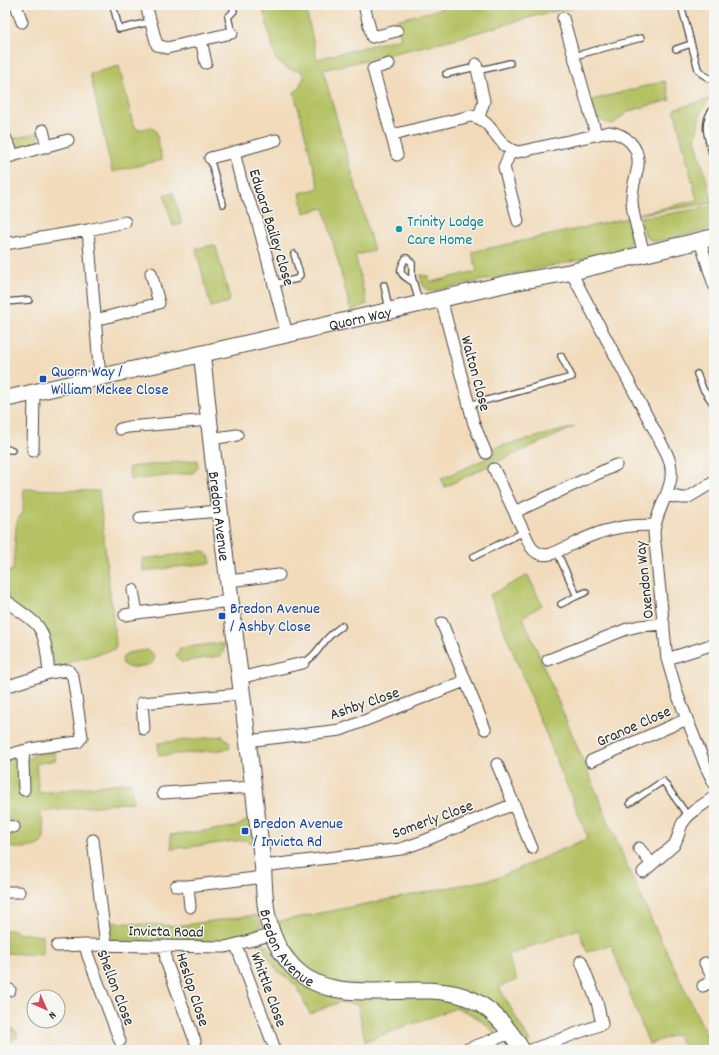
<svg xmlns="http://www.w3.org/2000/svg" width="719" height="1055" font-family="Dekko,sans-serif">
<rect width="100%" height="100%" fill="#f6f6f2"/>
<filter id="ink" filterUnits="userSpaceOnUse"><feTurbulence type="fractalNoise" baseFrequency=".025" numOctaves="2"/><feDisplacementMap in="SourceGraphic" scale="8" xChannelSelector="R" yChannelSelector="G"/><feConvolveMatrix kernelMatrix="1 2 1 2 8 2 1 2 1" color-interpolation-filters="sRGB"/></filter>
<filter id="wash" filterUnits="userSpaceOnUse"><feTurbulence type="fractalNoise" baseFrequency=".012" numOctaves="4" result="noise"/><feDisplacementMap in="SourceGraphic" scale="16" xChannelSelector="R" yChannelSelector="G"/><feGaussianBlur stdDeviation="0.9" result="paint"/><feColorMatrix in="noise" values="0 0 0 0 0 0 0 0 0 0 0 0 0 0 0 0 0 1.4 0 .05"/><feComposite in="paint" operator="in"/></filter>
<g filter="url(#wash)">
<rect width="100%" height="100%" fill="#f1dbbb"/>
<path fill="#b4c264" stroke="#707648" d="M262 5H308L306 9 317 59 401 38 396 20 441 9 440 5H478L479 10 497 5H584L542 14 458 38 323 70 374 251 355 255 367 304 351 311 324 208 304 213 300 193 319 188 294 92 299 89 301 82 304 78 302 71 293 70 287 68 276 60Z
M119 66 133 124 138 130 151 127 156 131 162 160 112 172 90 74Z
M665 81 670 100 629 111 613 124C596 122 596 114 592 100Z
M713 98C695 110 701 122 695 139L713 203 639 214 697 200 674 109Z
M39 132V140L35 145 16 150 10 140Z
M173 193 182 224 173 226 164 195Z
M714 206V228L659 241H652L645 235 640 217 662 215Z
M628 218C629 229 635 245 622 251L432 291H428L423 285 420 275 428 276 431 282 477 271 472 252Z
M213 245 216 247 230 299 228 302 211 307 196 249Z
M575 427 492 464 445 487 441 479 496 454 493 448Z
M197 460 198 467 193 473 130 480 129 467Z
M24 489 99 491 108 577 116 644 115 649 70 662 66 667 52 670 46 633 11 601 5 591V573L13 570 16 527 18 519 23 512Z
M203 551 210 557 211 563 143 571 142 559Z
M528 575 542 605 523 617 625 861 651 919 714 1050H685L677 1034 649 1044 611 945 587 952 579 929 507 955 517 980 499 987 530 1042 526 1044 499 1009 361 985 331 982 305 968 287 950 275 922 497 878 588 838 490 595Z
M219 643 223 645 224 649 221 656 181 662 176 655 180 648Z
M147 650 152 653 155 657C154 660 154 661 152 663 149 666 131 668 127 667 120 664 121 655 128 653 134 652 141 651 147 650Z
M223 736 230 743 229 749 159 756 158 743Z
M54 751 56 760 36 764 39 793 131 782 133 802 41 812C42 820 45 830 44 837 43 851 14 848 5 847V834L15 830V822L7 819 5 817V763L12 758 17 760 19 766 33 755Z
M251 818 254 844 244 840 172 849 170 835 236 827Z
M255 915 261 922V926L250 936 222 943 113 940 109 937 107 922 177 926Z
M5 930H15L16 933 43 936V955L5 953Z
M267 945 283 965 301 981 432 995 476 1008 497 1025 498 1030 495 1034C484 1021 471 1013 456 1008L365 1041 358 1005 340 1002 310 1014 297 986 278 971 261 946Z
M5 1029H13L17 1032V1037L5 1044Z"/>
</g>
<g filter="url(#ink)">
<g fill="none" stroke-linecap="round" stroke-linejoin="round">
<g stroke="#494541" stroke-width="8">
<path id="lane" d="M113 5 119 29 150 22
M681 5 698 69 702 74 714 81
M232 33 228 17 234 11 232 5
M676 49 691 44
M574 56 641 38
M477 71 510 63
M446 74 476 67
M713 156C708 138 701 124 714 107
M210 158 223 204
M414 283C401 274 396 274 406 258H407L412 263V277L419 302
M274 284 297 279 300 275 294 254
M384 285 389 309
M5 302 29 300
M697 374 703 389 714 405
M469 405 572 377 561 356
M5 449 12 450
M557 552 577 596 561 604
M473 557 524 532
M577 596 586 592
M303 663C313 659 318 649 325 641 330 635 336 630 342 626
M630 803 663 781 688 816"/>
</g>
<g stroke="#494541" stroke-width="13">
<path id="street" d="M16 5 22 22
M146 5 157 45 167 48 201 40 206 63
M364 5 372 37 397 31
M563 18 596 134
M201 40 232 33
M389 64 373 69 397 155
M476 64 484 101 479 117
M43 130 47 147
M392 135 471 116C494 119 496 148 518 152L609 132C626 134 640 147 638 166 636 178 631 189 632 202 633 220 640 237 644 254
M5 137 14 156
M276 140 234 152 243 188 256 216 287 334
M511 151 504 167 518 221
M5 158 68 140
M210 158 234 152
M88 230 100 378
M700 241 714 285
M5 244 88 230 125 222
M571 272 667 454C681 485 656 504 654 533L667 659 678 696 706 767 714 783
M441 299 474 424 486 453
M96 320 159 303 151 273
M120 429 128 427 209 420
M210 439 237 435
M33 451 34 393
M494 469 531 547C536 554 543 556 551 554 564 549 576 542 588 537 612 527 630 525 655 525
M666 495 682 498H687L714 482
M515 512 616 465
M140 518 219 511
M228 581 279 575
M133 590 137 613 230 601
M5 599C14 609 28 615 37 625 47 637 47 658 49 673
M125 615 137 613
M442 623 485 729
M667 659 714 644
M548 660 627 629 639 626 664 624
M239 678 303 663
M5 687 49 673 68 670 73 677 82 737 78 742C56 745 25 748 5 757
M144 729 142 703 241 694
M247 741 341 730 465 681
M24 752 23 762 24 790
M591 761 687 719
M497 764 532 848
M163 793 252 787
M5 826 14 827
M93 840 106 945
M639 848 651 863
M263 866 401 849 421 842 514 804
M643 872 674 845C678 839 679 831 682 824 689 812 703 805 714 797
M176 886H188
M5 892H19
M190 907 188 886 264 877
M85 945 88 956 120 1041
M236 945 273 1044
M57 946 85 945 225 947 253 940 272 934
M165 946 166 961 195 1041
M705 963 714 980
M703 986 714 980
M5 990H10
M465 1050 511 1033
M531 1050 602 1024 597 1002 581 961"/>
</g>
<g stroke="#494541" stroke-width="18">
<g id="secondary">
<path id="s1" d="M202 355 213 457 263 866C264 885 264 905 269 923 272 936 279 950 288 961 329 1014 408 978 463 996 490 1005 507 1026 522 1050"/>
<path id="s2" d="M5 399 510 283 571 272 714 237"/>
</g>
</g>
<use href="#lane" stroke="#fff" stroke-width="5.5"/>
<use href="#street" stroke="#fff" stroke-width="11"/>
<use href="#secondary" stroke="#fff" stroke-width="16"/>
</g>
</g>
<circle fill="#0f9aa8" stroke="#f6f6f2" stroke-width="1.5" cx="399" cy="229" r="4"/>
<g fill="#1a4fb4" stroke="#f6f6f2" stroke-width="1.5">
<rect x="39" y="375" width="8" height="8" rx="2"/>
<rect x="218" y="612" width="8" height="8" rx="2"/>
<rect x="241" y="827" width="8" height="8" rx="2"/>
</g>
<g text-anchor="middle" stroke-width="3" stroke-linejoin="round" paint-order="stroke">
<g font-size="16" fill="#0d838f" stroke="#f6f6f2" text-anchor="start">
<text x="407" y="226">Trinity Lodge<tspan x="407" dy="18">Care Home</tspan></text>
</g>
<g font-size="16" fill="#2b2b2b" stroke="#f6f6f2">
<text transform="translate(273 227) rotate(73)" y="6">Edward Bailey Close</text>
<text dy="6" stroke="none"><textPath href="#s2" startOffset="364">Quorn Way</textPath></text>
<text transform="translate(477 373) rotate(75)" y="6">Walton Close</text>
<text dy="6" stroke="none"><textPath href="#s1" startOffset="162">Bredon Avenue</textPath></text>
<text transform="translate(643 580) rotate(-96)" y="6">Oxendon Way</text>
<text transform="translate(364 702) rotate(-19)" y="6">Ashby Close</text>
<text transform="translate(633 725) rotate(-24)" y="6">Granoe Close</text>
<text transform="translate(432 818) rotate(-20)" y="6">Somerly Close</text>
<text transform="translate(166 930) rotate(1)" y="6">Invicta Road</text>
<text dy="6" stroke="none"><textPath href="#s1" startOffset="603">Bredon Avenue</textPath></text>
<text transform="translate(117 987) rotate(69)" y="6">Shellon Close</text>
<text transform="translate(194 989) rotate(72)" y="6">Heslop Close</text>
<text transform="translate(270 989) rotate(70)" y="6">Whittle Close</text>
</g>
<g font-size="16" fill="#164399" stroke="#f6f6f2" text-anchor="start">
<text x="51" y="376">Quorn Way /<tspan x="51" dy="18">William Mckee Close</tspan></text>
<text x="230" y="613">Bredon Avenue<tspan x="230" dy="18">/ Ashby Close</tspan></text>
<text x="253" y="828">Bredon Avenue<tspan x="253" dy="18">/ Invicta Rd</tspan></text>
</g>
</g>
<rect width="719" height="1055" fill="none" stroke="#f6f6f2" stroke-width="20"/>
<g transform="translate(46 1009) rotate(135)"><circle r="19" fill="#f6f6f2" stroke="#a5a5a2"/>
<path d="M0-3L7 15L0 10L-7 15Z" fill="#d1495b"/>
<text y="-6" font-size="11" font-weight="bold" text-anchor="middle" fill="#2b2b2b">N</text>
</g>
</svg>
